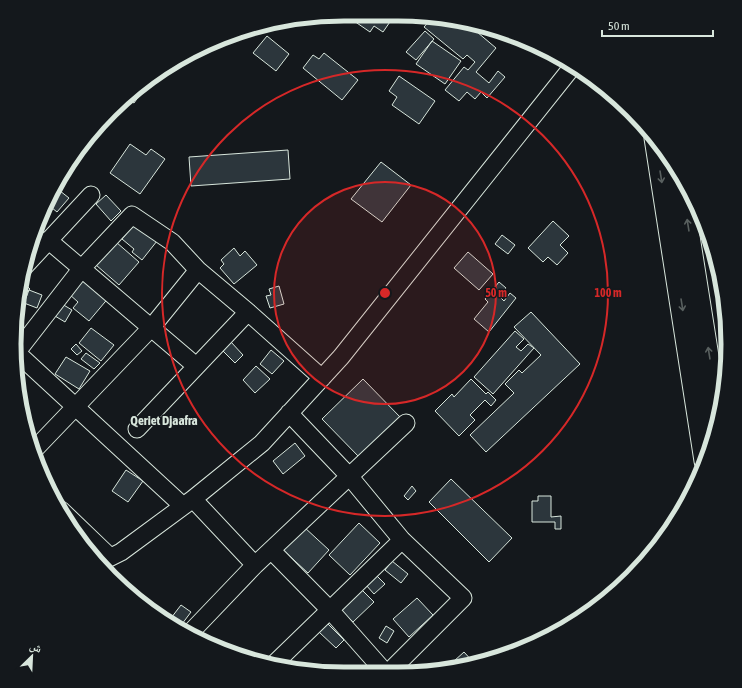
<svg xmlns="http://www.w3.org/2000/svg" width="742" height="688" font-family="'Asap Condensed','Noto Naskh Arabic',sans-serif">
<rect width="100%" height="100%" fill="#14181c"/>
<path fill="#2c363c" stroke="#d8e6dc" d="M394 16 383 32 374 26 370 32 354 21 357 17Z
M433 17 483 25 477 32 496 48 476 72 489 83 498 71 505 77 487 98 481 92 475 99 467 92 459 101 445 90 464 67 468 70 475 62 467 55 463 59 424 27Z
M425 31 434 39 416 60 406 52Z
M267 36 289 54 276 71 253 53Z
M432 41 461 61 445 84 416 64Z
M324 53 358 80 342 100 303 68 313 55 319 59Z
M399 76 435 101 419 124 392 105 397 97 389 91Z
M148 79 150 80 134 103 126 98Z
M130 144 146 155 151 149 165 159 140 194 110 173Z
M288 150 290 179 191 186 189 157Z
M381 162 411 185 382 222 351 199Z
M55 187 69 198 57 212 46 203Z
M106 195 121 211 111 221 96 204Z
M553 221 569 236 560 245 568 253 557 265 548 257 543 262 528 248Z
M135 223 157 241 142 260 132 252 134 249 122 239Z
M502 235 515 245 508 254 495 244Z
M116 242 139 262 119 285 96 265Z
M234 248 240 256 245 251 257 265 234 284 220 268 224 264 221 260Z
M468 252 493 274 479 290 454 268Z
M85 275 110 296 89 321 73 308 78 302 69 294Z
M23 282 30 289 20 300 21 284Z
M499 282 506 288 499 296 504 301 510 293 516 298 489 332 474 319 488 302 485 299Z
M279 286 284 304 270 308 266 296 271 295 269 289Z
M29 290 42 295 37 308 24 303Z
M62 304 72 310 65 322 55 316Z
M531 312 580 364 486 452 470 435 514 393 505 384 519 370 522 373 541 355 514 327Z
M91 328 114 345 101 361 79 343Z
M515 331 524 339 516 347 521 351 528 344 534 348 493 394 474 377Z
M231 342 243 355 235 363 223 351Z
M76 344 82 351 77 355 71 349Z
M271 350 284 361 272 374 260 364Z
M86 353 100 363 94 369 81 359Z
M66 357 90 371 79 389 55 374Z
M256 366 270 379 255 393 243 380Z
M363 379 401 418 360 458 322 419Z
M471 379 486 394 488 392 496 400 491 406 485 400 470 415 475 420 459 436 435 411 452 394 454 397Z
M295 443 305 456 283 474 273 461Z
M126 470 143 481 128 502 112 491Z
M451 479 512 538 489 562 429 502Z
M412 486 416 491 408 500 404 496Z
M538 496H551V517L561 516V529H555V522H532V501H538Z
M359 523 380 543 350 575 329 555Z
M304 527 329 550 308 573 283 550Z
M392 561 408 574 401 583 385 570Z
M377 576 385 584 374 594 366 585Z
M361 589 374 602 353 622 340 609Z
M417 598 433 615 409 637 393 619Z
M181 605 191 612 179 628 168 622Z
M328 624 344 640 336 648 319 632Z
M386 626 394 631 387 643 379 638Z
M464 652 474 663 463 666 459 662 452 669 443 671Z"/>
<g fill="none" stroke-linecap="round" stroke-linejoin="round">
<g stroke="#d8e6dc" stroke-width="19">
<path id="minor" d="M48 240 196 366
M24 267 91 195
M16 352 183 506
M16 353 82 268 132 215 172 242 198 270 248 312 322 378
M289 413 350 477 402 540 463 598 391 670
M137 429 248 312
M32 452 151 328 198 270
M193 499 255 565
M61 510 110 557
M271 550 330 610 383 670
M99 563 121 552 193 499 262 443 341 357 573 66
M189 634 255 565 406 423
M273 665 402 540"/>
</g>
<g stroke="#d8e6dc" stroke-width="23">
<path id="major" d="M655 138 705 461
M679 173 718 420"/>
</g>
<use href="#minor" stroke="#14181c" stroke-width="17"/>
<use href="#major" stroke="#14181c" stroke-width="21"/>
</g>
<defs><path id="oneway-shaft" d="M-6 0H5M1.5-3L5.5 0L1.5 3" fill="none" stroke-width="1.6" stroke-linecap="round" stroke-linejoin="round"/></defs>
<g stroke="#59605f">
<use href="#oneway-shaft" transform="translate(661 177) rotate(81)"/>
<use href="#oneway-shaft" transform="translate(688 225) rotate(-99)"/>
<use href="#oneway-shaft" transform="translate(682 305) rotate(81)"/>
<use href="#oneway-shaft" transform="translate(709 353) rotate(-99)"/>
</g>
<circle cx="385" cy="293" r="111" fill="#d62828" fill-opacity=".12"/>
<g fill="none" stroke="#d62828" stroke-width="2">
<circle cx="385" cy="293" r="111"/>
<circle cx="385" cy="293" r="223"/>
</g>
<g text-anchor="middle" stroke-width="3" stroke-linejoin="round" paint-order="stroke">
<g font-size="13" font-weight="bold" fill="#d8e6dc" stroke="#14181c">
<text x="164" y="425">Qeriet Djaafra</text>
</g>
</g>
<path d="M0 0H742V688H0ZM344 21H398A323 323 0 0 1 721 344V344A323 323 0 0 1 398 667H344A323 323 0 0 1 21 344V344A323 323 0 0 1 344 21Z" fill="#14181c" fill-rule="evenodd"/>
<path fill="none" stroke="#d8e6dc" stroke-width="5" d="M344 21H398A323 323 0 0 1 721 344V344A323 323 0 0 1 398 667H344A323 323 0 0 1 21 344V344A323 323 0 0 1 344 21Z"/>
<circle cx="385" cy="293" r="6" fill="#d62828" stroke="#14181c" stroke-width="2"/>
<g font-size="12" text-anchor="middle" font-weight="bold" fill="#d62828" stroke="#14181c" stroke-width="3" stroke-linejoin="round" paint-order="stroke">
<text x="496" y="297">50 m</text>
<text x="608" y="297">100 m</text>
</g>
<g transform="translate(32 656) rotate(24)" stroke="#14181c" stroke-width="3" paint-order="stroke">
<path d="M0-3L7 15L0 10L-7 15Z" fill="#d8e6dc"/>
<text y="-6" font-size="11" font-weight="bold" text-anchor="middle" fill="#d8e6dc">ش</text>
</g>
<path d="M602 30v6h111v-6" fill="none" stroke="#d8e6dc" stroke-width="2"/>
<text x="608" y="30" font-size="12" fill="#d8e6dc" stroke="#14181c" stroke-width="3" paint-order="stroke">50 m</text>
</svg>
